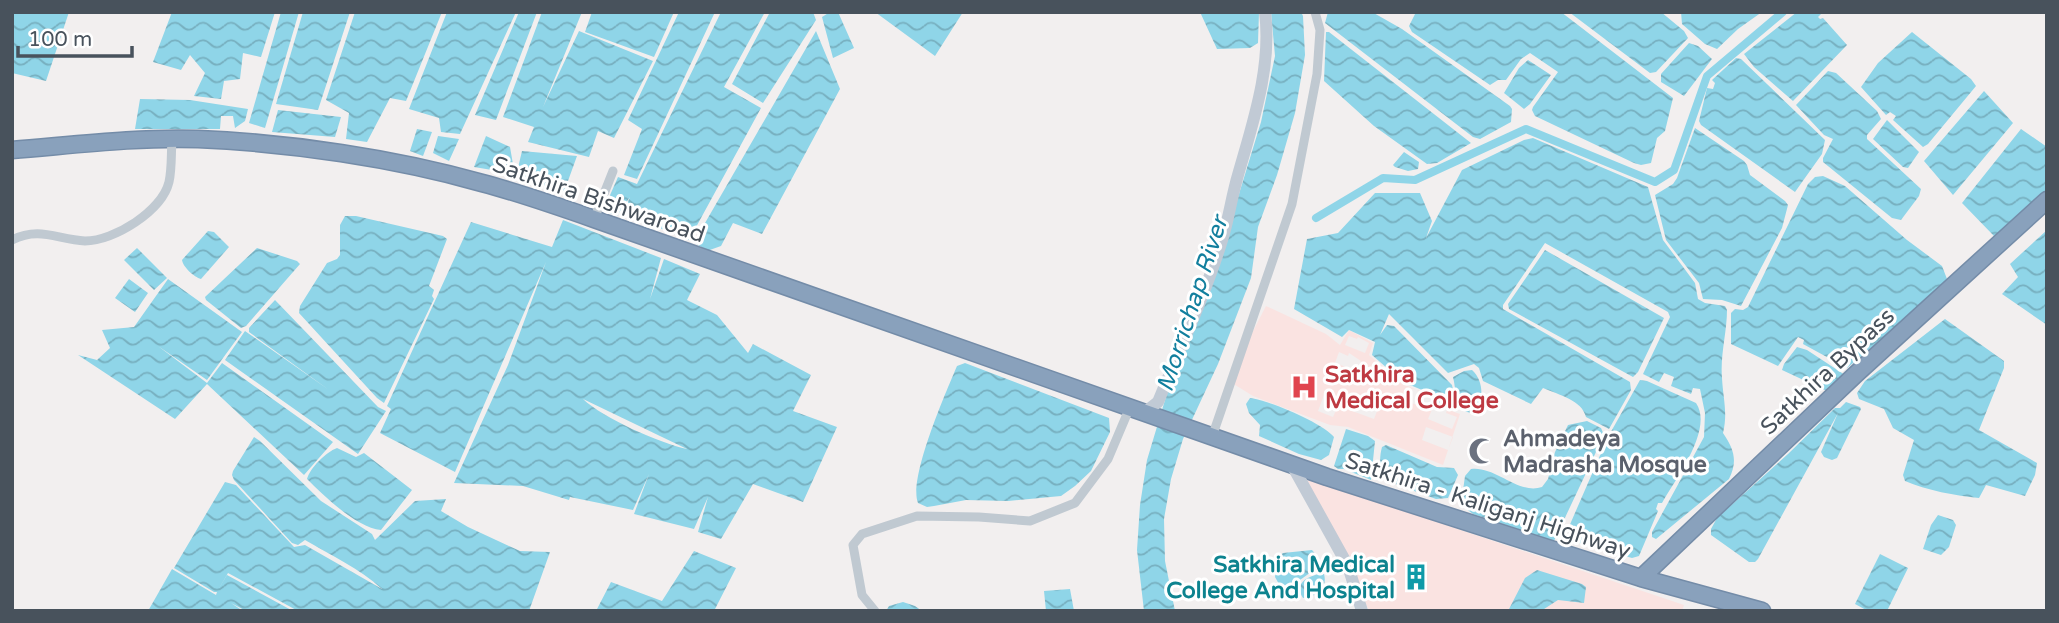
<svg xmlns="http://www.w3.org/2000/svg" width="2059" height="623" font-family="'Varela Round',sans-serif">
<defs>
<pattern id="water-waves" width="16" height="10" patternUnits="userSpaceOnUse" patternTransform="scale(1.75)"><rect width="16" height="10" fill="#8fd5e8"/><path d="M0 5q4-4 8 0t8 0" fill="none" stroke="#77afbf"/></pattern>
</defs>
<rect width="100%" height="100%" fill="#f2efef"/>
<path fill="#fae3e1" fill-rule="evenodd" d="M1266 306 1326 334 1340 345 1349 330 1373 343 1369 355 1403 384 1433 397 1432 404 1460 414 1443 465 1348 427 1330 425 1253 396 1232 383 1249 339ZM1349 336 1357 339 1358 337 1369 343 1365 353 1345 345ZM1339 352 1348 356 1349 353 1361 361 1357 371 1335 363ZM1408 388 1422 391V394L1432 398 1427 409 1404 400ZM1349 394 1367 399 1379 406 1374 419 1344 408ZM1324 395 1340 401 1333 417 1318 411ZM1433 407 1447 410 1446 413 1457 417 1452 429 1428 419ZM1426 427 1453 437 1448 450 1422 440Z
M1306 478 1684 605 1682 611H1369L1349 564Z"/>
<path fill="url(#water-waves)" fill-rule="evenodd" d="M12 12H69L46 81 12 73Z
M172 12H275L261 57 243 53 240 79 224 81 221 99 194 96 205 73 190 55 181 70 153 62Z
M281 12H299L265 128 249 123Z
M303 12H350L318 110 276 104Z
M355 12H442L406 101 390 98 367 142 346 139 349 113 326 100Z
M447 12H516L460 134 441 132 439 118 409 109Z
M519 12H537L496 120 475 115Z
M542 12H582L543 107 579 31 653 61 614 138 598 131 589 157 528 142 534 127 503 117Z
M592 12H674L654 57 585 32Z
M679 12H715L637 179 624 175 642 129 628 120Z
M721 12H765L724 87 761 108 689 240 623 213 630 197 617 216 603 211 618 177 637 184Z
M770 12H813L816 20 763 103 732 84Z
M830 12H838L854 48 833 58 822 17Z
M875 12H963L935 56Z
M1200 12H1259L1258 43 1250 48 1217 49Z
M1271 12H1301L1303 16 1305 55 1295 113 1277 175 1258 227 1251 278 1218 364 1183 439 1171 479 1164 519 1165 561 1175 611H1144L1137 550 1140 505 1147 460 1168 390 1224 243 1261 122 1275 56Z
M1328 12H1372L1402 29 1510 106 1512 109 1511 122 1480 139 1473 137 1325 23Z
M1416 12H1561L1673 98 1665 131 1657 138 1651 163 1641 165 1634 163 1535 116 1532 110 1533 107 1558 72 1530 53 1521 59 1506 80H1498L1490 85 1412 32 1409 26Z
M1569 12H1661L1684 31 1688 38 1656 72 1650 73Z
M1681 12H1762L1738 29 1717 49 1705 44 1682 24Z
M1797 12H1820L1821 14 1818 17 1820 19 1823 18 1847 45 1793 101 1754 67 1744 54Z
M816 31 840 89 762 234 733 223 721 246 707 251 694 242Z
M1326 32H1329L1471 143 1437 163 1427 164 1374 126 1324 81Z
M1912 32 1971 79 1976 86 1928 144 1923 147 1893 120 1896 116 1890 112 1886 115 1861 87 1878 63Z
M1689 43 1698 46 1712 59 1684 96 1661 82V74Z
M1736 58 1741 59 1825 140 1822 154 1795 192 1701 125 1699 121 1707 88 1713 89 1715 83 1712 80Z
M1528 60 1551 75 1530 104 1524 109 1504 93 1519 68Z
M1828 71 1836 73 1877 111 1881 119 1867 135V139L1921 189 1919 196 1901 220 1892 218 1823 162V158L1833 139 1824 135 1796 105Z
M1984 91 2013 123 1953 195 1924 161Z
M140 99 190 100 248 109 245 121 235 128 233 116H221L220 129H135Z
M278 110 341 117 335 137 272 132Z
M1887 120 1919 152 1908 168 1903 167 1873 139Z
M1695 128 1744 161 1747 165 1750 175 1785 201 1788 205 1782 228 1741 306 1722 300 1703 299 1699 283 1666 240 1655 195 1673 184 1677 178Z
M417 129 432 132 423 156 410 151Z
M2021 129 2047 147V191L1994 236 1962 203Z
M438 136 459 139 449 161 433 153Z
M486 136 510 147 514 170 510 173 474 167Z
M1533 138 1648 187 1663 240 1695 283 1698 299 1705 303 1725 306 1727 310C1727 332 1720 355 1722 378 1723 398 1728 413 1723 433 1734 449 1738 461 1729 479L1656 539 1652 537V532L1704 437 1705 413 1700 389 1693 388 1691 394 1671 386 1674 377 1664 373 1659 382 1643 374 1670 317 1668 312 1545 243 1503 305V309L1630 382 1631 390 1609 429 1586 417C1582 400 1559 395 1543 388L1531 404 1483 381 1479 368 1474 364 1448 373 1389 314 1380 335 1387 325 1394 326 1452 385 1455 399 1453 409 1436 404 1434 395 1403 382 1372 355 1375 342 1349 330 1342 337 1294 309 1307 239 1338 233 1375 193H1420L1432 221 1426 238 1462 170 1524 140Z
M522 151 577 156 564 192 516 176Z
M1404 152 1419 162 1418 169 1408 171 1395 167 1393 165Z
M1823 176 1845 186 1907 240 1942 266 1947 279 1946 286 1847 368 1803 344 1804 340 1798 337 1778 366 1731 344V313L1735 309 1743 310 1748 307 1808 184 1815 177Z
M345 216H356L443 236 447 239 429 286 434 290 432 296 434 299 384 403 377 398 299 313 300 306 327 263 337 259 340 255V225Z
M563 220 661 258 650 299 664 259 700 274 687 300 717 315 748 353 753 344 811 375 793 411 837 427 803 502 753 484 721 539 698 532 708 497 694 529 634 514 649 474 633 510 570 497 569 500 523 486 454 483 508 365 546 262 455 472 380 433 391 409 387 406 471 222 552 247ZM583 399 687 449C659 443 603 418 583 399Z
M2047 230V325L2002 294 2018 277 2010 264Z
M208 231 214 232 229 247 201 279C194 277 183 267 182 260Z
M137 248 167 278 154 290 124 260Z
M257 248 297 261 300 264 246 326 241 328 206 300 205 297Z
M1545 250 1664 318 1638 372 1633 377 1509 309 1508 304Z
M129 279 148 293 135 312 115 298Z
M168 279 242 332 207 380 158 346 207 383 222 363 333 442 304 475 207 384 175 419 78 355 97 360 110 348 102 330 134 327Z
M275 300 378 407 386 411 358 454 225 360 245 331 329 390 249 332V328Z
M1945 319 2004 361V368L1979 430 2037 463 2035 475 2025 496 1986 485 1979 498C1956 496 1926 490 1905 481L1903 475 1914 440 1893 428 1884 409 1859 399 1857 393 1865 381Z
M1797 347 1807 350 1845 375 1827 391 1782 370 1784 364Z
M965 363 1109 418 1110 432 1091 471 1075 486 1061 496 1008 501 966 500 934 506 927 507 918 503C908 479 946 392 957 366Z
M1472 370C1484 381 1484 400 1475 413 1454 414 1457 393 1453 377L1464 371Z
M1640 380 1647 381 1696 403C1714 429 1675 480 1662 503H1658L1656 509 1658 511 1639 556 1632 558 1579 543 1570 537 1568 529 1608 437Z
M1250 398C1268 400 1323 423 1334 437L1329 455 1321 460 1299 454 1259 436 1260 425 1249 413 1246 404Z
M1846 402 1860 407 1861 409 1837 458 1832 460 1824 457 1821 452 1838 413 1758 559 1755 562H1749L1711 535V529L1717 518 1788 454 1835 408H1840Z
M1587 421 1601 428 1604 435 1554 541 1473 514 1461 505 1465 476 1471 469C1496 466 1518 495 1542 487L1548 479 1555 452 1568 425Z
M1346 429 1368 436 1375 441 1371 480 1344 469H1338L1334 466Z
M254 437 260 441 321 501 372 534 375 540 415 501 446 499 441 511 468 527 520 551 550 552 529 611H298L228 573 218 590 227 575 293 611H246L231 603 243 611H148L172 569 216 595 217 592H214L174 568 225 482 236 485 294 547 305 545 382 589C359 568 332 556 305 540L298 545 292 543 234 480 232 475 233 471Z
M1386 445 1437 467 1454 468 1458 475 1448 498 1436 499 1387 481C1379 472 1379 458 1382 447Z
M337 448 356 457 364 453 412 490 381 530C357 528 324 496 307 479 310 468 326 452 337 448Z
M1938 515 1953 520 1956 525 1949 547 1941 555 1923 549 1931 525Z
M1312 550 1318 557 1319 566C1316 569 1289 588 1286 588 1284 588 1282 586 1280 586L1275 577 1278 557 1283 553Z
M694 551 736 568 714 611H596L611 582 662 601Z
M1880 554 1908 568 1887 611H1868L1855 604Z
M1537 570 1582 584 1586 587 1584 603 1558 600 1541 611H1508L1525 578Z
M1318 574H1324C1328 588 1316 597 1303 598 1294 584 1305 578 1318 574Z
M1070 589 1074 611H1046L1044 591Z
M903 602 915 606 922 611H886L889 606Z"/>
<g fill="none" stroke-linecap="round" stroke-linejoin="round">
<path stroke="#8fd5e8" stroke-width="8" d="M1316 218 1383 178 1415 180 1526 129 1655 182 1674 170 1707 76 1783 12"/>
<g stroke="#748ca8" stroke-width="19">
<path id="highway" d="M12 150C74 145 136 137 198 139 290 143 394 158 482 183 520 193 557 206 594 219L1327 477 1641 578 1762 611
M1641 578 1856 374 2047 200"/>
</g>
<path stroke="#c0c9d1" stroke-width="9" d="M594 219 613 171
M12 240C40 226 58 240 85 241 114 241 162 211 169 182 172 169 171 153 172 140
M1212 437 1292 204 1317 74 1320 30 1315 12
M875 611 862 595 853 545 862 534 917 516 979 517 1030 521 1075 503 1108 459 1130 407"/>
<path stroke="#c1cad5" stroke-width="12" d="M1144 413 1158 402C1180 348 1206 293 1223 237 1229 217 1232 195 1238 175 1253 122 1272 67 1265 12
M1292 465 1348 566 1362 611"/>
<use href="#highway" stroke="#89a1bc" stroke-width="16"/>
</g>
<defs>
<g id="hospital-bare" transform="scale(2.1)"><path d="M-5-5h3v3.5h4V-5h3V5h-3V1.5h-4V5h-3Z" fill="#e0444e" stroke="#fff" stroke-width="2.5" paint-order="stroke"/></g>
<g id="mosque-bare" transform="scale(2.1)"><path d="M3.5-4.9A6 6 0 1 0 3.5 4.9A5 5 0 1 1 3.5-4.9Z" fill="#6b7280" stroke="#fff" stroke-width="2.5" paint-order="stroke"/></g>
<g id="building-bare" transform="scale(2.1)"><path d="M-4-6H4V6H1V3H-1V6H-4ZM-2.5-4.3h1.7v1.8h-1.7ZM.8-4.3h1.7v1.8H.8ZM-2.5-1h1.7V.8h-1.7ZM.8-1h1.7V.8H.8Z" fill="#0f9aa8" stroke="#fff" stroke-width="2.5" paint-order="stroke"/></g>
</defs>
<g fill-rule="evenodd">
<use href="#hospital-bare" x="1304" y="387"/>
<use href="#mosque-bare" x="1482" y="451"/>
<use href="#building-bare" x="1416" y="577"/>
</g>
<g text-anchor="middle" stroke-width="6" stroke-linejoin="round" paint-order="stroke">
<g font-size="23" fill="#48525c" stroke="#fff">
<text transform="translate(599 199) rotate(19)" y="8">Satkhira Bishwaroad</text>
<text transform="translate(1827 371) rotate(-43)" y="8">Satkhira Bypass</text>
<text transform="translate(1488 505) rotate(18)" y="8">Satkhira - Kaliganj Highway</text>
</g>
<g font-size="23" font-weight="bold" fill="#be3a42" stroke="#fff" text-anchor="start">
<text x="1325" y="382">Satkhira<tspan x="1325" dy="26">Medical College</tspan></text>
</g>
<g font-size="23" font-weight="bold" fill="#5b616d" stroke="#fff" text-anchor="start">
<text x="1503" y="446">Ahmadeya<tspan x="1503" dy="26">Madrasha Mosque</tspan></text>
</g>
<g font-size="23" font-weight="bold" fill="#0d838f" stroke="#fff" text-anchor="end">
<text x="1395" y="572">Satkhira Medical<tspan x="1395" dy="26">College And Hospital</tspan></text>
</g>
<g font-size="24" font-style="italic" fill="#127f9e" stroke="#fff">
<text transform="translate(1192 304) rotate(-72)" y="8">Morrichap River</text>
</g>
</g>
<rect width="2059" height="623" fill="none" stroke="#48525c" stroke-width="28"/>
<path d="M18 46v10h114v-10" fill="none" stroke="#48525c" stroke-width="3.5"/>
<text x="28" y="46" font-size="21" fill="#48525c" stroke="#ffffff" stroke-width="5" paint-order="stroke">100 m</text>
</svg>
